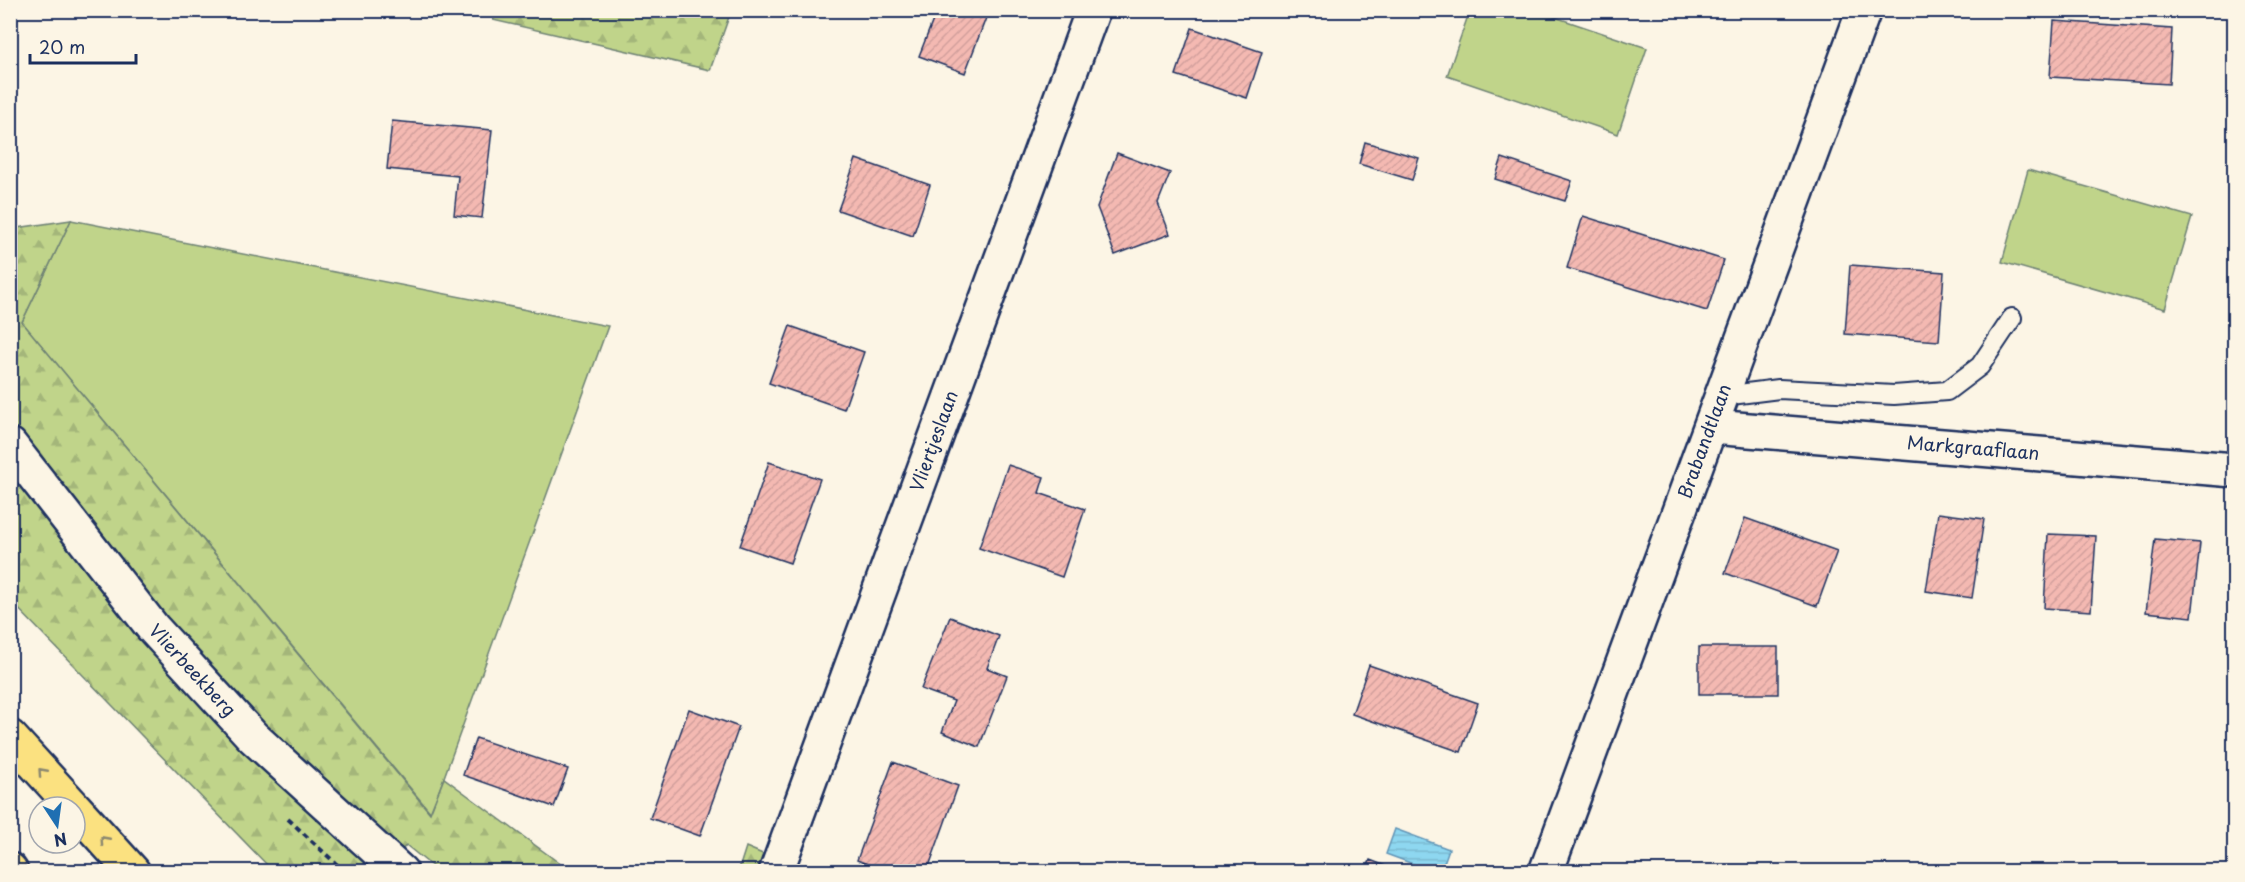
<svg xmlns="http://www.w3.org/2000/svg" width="2245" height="882" font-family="'Playpen Sans',sans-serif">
<defs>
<pattern id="forest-firs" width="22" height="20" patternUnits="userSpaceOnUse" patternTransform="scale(1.5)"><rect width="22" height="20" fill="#c0d48a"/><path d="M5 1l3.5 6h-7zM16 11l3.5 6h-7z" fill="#a4b67a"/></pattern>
<pattern id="water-rules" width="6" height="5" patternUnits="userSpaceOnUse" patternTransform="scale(1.5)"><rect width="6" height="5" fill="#8ed7f0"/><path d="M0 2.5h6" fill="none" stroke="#7ab9d0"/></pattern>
<pattern id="building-hatch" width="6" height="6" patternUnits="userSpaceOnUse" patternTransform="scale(1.5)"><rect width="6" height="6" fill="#f4b9b2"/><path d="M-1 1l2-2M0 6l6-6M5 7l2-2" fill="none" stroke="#d19f9c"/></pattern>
</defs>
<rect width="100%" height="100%" fill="#fcf5e5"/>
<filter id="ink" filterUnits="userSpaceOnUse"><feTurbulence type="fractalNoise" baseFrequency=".0167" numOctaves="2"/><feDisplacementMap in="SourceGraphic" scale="12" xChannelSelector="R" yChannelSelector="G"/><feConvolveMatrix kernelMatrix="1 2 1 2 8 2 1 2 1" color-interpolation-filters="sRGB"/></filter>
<g filter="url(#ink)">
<path fill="#c0d48a" stroke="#6e8274" stroke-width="1.5" d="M1470 10 1537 11 1647 48 1618 134 1447 76Z
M2028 170 2192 217 2165 309 2002 262Z
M71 220 608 326 431 813 22 322Z"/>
<path fill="url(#forest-firs)" stroke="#6e8274" stroke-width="1.5" d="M497 10H731V11L710 70 493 20Z
M71 220 22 322 430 813 444 778 570 871H438L406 845 386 871H273L11 601 10 229Z
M746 847 765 855 759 871 738 872Z"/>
<path fill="url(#water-rules)" stroke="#6094b6" stroke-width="1.5" d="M1395 829 1449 849 1441 871H1432L1386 854Z"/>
<path fill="url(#building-hatch)" stroke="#1b2f5e" stroke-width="1.5" d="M937 10H989L965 73 919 56Z
M2054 21 2172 29 2169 84 2050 77Z
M1192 28 1262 52 1247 98 1176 75Z
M392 121 492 130 482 218 454 215 458 176 387 169Z
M1365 142 1419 158 1412 180 1359 164Z
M1117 153 1170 173 1158 203 1170 234 1115 255 1097 207Z
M1502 158 1572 181 1565 201 1495 179Z
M856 159 930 185 913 236 838 210Z
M1583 216 1724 260 1707 311 1567 268Z
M1850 265 1944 272 1939 341 1845 334Z
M790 326 864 352 844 409 769 383Z
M769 462 820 479 790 563 740 546Z
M1008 465 1044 477 1039 493 1085 509 1062 577 979 548Z
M1938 513 1984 519 1972 598 1926 591Z
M1745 518 1837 551 1817 606 1725 573Z
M2048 534 2096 536 2091 611 2044 608Z
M2155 539 2200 543 2192 617 2146 612Z
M950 617 999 636 987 668 1007 676 979 747 942 732 954 701 921 689Z
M1699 647H1778V694H1699Z
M1369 665 1478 703 1461 752 1352 714Z
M689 709 739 727 700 836 650 818Z
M476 738 568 769 554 807 463 775Z
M893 762 958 786 927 872H888L857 860Z
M1370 860 1401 872H1366Z"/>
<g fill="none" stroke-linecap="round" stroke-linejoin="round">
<g stroke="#1b2f5e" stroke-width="22">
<path id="service" d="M1723 396 1779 389 1894 395 1947 391 1980 366 2012 318"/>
</g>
<g stroke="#1b2f5e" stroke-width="38">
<g id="minor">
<path id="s1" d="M1712 427 2234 470"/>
<path id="s2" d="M10 445 153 628 253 737 401 872"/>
<path id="s3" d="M776 872 1093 10"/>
<path id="s4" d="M1546 872 1864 10"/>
</g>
</g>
<g stroke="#1b2f5e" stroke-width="38">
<path id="motorway" d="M10 737 74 807
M75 808 133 872
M10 870 11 872"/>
</g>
<path stroke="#1b2f5e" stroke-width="4" stroke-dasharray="6 4.5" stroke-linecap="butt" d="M288 819 345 872"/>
<use href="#service" stroke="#fcf5e5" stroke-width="18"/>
<use href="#minor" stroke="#fcf5e5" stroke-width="33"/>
<use href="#motorway" stroke="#fbe180" stroke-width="33"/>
</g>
<defs><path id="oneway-chevron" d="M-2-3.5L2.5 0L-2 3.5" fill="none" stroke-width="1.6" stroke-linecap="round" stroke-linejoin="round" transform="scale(1.5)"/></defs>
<g stroke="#8b886f">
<use href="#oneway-chevron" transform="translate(42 772) rotate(-132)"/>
<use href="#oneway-chevron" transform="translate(104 840) rotate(-132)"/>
</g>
</g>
<g text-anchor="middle" stroke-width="4.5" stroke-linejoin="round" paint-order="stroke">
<g font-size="18" fill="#1b2f5e" stroke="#fcf5e5">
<text dy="6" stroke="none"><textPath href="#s3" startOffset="459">Vliertjeslaan</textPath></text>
<text dy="6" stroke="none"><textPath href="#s4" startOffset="459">Brabandtlaan</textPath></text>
<text dy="6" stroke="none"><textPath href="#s1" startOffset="262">Markgraaflaan</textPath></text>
<text dy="6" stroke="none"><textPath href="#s2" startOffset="290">Vlierbeekberg</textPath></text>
</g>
</g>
<rect width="2245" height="882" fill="none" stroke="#fcf5e5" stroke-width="36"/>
<rect x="18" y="18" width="2209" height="846" fill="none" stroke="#1b2f5e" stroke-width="2" filter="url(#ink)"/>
<g transform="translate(57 825) rotate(167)"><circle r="28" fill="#fcf5e5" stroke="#a2a6af" stroke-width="1.5"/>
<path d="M0-4.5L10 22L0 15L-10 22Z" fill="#1f6fb2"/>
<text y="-9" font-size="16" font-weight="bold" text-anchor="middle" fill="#1b2f5e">N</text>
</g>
<path d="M30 54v9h106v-9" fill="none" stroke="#1b2f5e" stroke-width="3"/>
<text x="39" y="54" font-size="18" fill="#1b2f5e" stroke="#fcf5e5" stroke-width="4.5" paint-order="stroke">20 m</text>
</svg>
